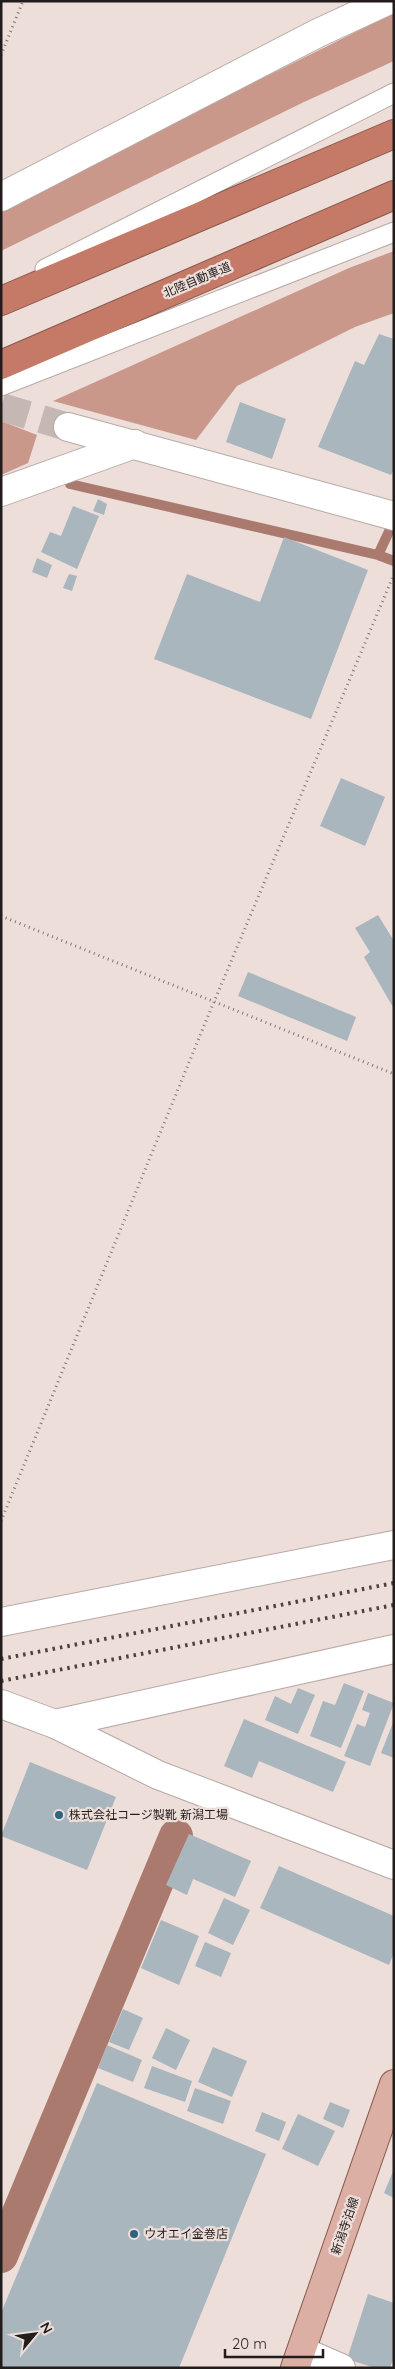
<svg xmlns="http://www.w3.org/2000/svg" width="395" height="2369" font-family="Quicksand,'Noto Sans JP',sans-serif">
<rect width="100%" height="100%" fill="#eddeda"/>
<path fill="#ca978b" d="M394 13V61L304 102 1 251V208Z
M394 251V313L355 327 237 386 196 440 53 401 349 268Z
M1 421 37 435 28 463 1 475Z"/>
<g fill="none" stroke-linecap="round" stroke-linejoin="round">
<path stroke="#ab7a6e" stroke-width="10" d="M70 484 378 555 394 561
M378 555 394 521"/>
<path stroke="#ab7a6e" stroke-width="34" d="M1 2256 176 1836"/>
</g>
<path fill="#a9b6bd" d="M379 334 394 339V469L391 475 318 447 355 361 364 365Z
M240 402 286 419 272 459 226 442Z
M98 499 107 504 104 515 93 511Z
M73 506 99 516 77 569 41 552 50 532 61 536Z
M284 537 368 570 311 719 154 659 187 574 260 602Z
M37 558 52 565 47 578 32 572Z
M69 574 77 576 72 591 63 588Z
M341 778 385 797 365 846 320 826Z
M378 915 394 941V1009L364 957 370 952 355 928Z
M248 972 356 1017 347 1041 238 996Z
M344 1683 364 1691 341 1748 310 1736 323 1701 335 1705Z
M298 1688 315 1695 298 1734 265 1720 275 1696 291 1704Z
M368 1693 394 1703 370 1766 344 1756 357 1724 365 1727 370 1713 362 1710Z
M244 1719 346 1762 333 1792 259 1761 252 1778 224 1766Z
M394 1720V1758L381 1753Z
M30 1762 116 1797 87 1870 1 1836Z
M189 1834 251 1861 235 1897 193 1879 187 1895 166 1885Z
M279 1866 394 1916V1953L389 1965 260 1908Z
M224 1898 250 1910 233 1945 208 1933Z
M161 1920 199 1936 179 1985 141 1968Z
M205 1942 231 1953 221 1977 195 1966Z
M123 2009 143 2018 129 2050 109 2042Z
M166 2028 190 2040 176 2070 152 2058Z
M107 2045 142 2060 133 2082 98 2068Z
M213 2047 247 2061 232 2097 198 2082Z
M152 2066 192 2081 185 2102 144 2088Z
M97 2083 266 2154 179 2368H1V2313Z
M195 2088 231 2101 223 2124 187 2111Z
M330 2102 350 2110 343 2128 323 2119Z
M262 2112 286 2122 279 2141 255 2131Z
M298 2114 335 2131 318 2166 282 2149Z
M394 2169V2198L384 2193Z
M368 2294 394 2303V2357L390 2368H375L347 2359Z"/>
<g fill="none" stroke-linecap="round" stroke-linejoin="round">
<path stroke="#c4b7b4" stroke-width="28" stroke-dasharray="28 14" stroke-linecap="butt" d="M1 407 68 427"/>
<g stroke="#b7a9a5" stroke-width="21">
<path id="lane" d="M45 269 394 93
M1 386 394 232"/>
</g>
<g stroke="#b7a9a5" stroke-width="30">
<path id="street" d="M1 197 318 33 387 1
M68 427 394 516
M1 492 135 444
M1 1622 394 1545
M55 1724 394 1649
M302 2351 341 2368"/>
</g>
<g stroke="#b7a9a5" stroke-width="30">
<path id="secondary" d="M1 1704 55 1724 158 1775 394 1865"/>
</g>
<g stroke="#8c594d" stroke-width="30">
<path id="primary" d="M295 2368 394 2084"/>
</g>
<g stroke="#8c594d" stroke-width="30">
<path id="highway" d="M1 301 394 134
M1 365 394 195"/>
</g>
<path stroke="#817875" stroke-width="3" stroke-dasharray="1 4" stroke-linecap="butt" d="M1 55 23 1
M1 916 394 1074
M1 1521 206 1021 394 574"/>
<use href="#lane" stroke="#fff" stroke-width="19"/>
<use href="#street" stroke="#fff" stroke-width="28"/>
<use href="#secondary" stroke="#fff" stroke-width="28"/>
<use href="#primary" stroke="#dcafa4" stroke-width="28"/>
<use href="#highway" stroke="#c57a68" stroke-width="28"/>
<path stroke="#494240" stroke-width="4" stroke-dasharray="2.5 5" stroke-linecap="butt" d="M1 1659 394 1583
M1 1681 394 1605"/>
</g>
<g fill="#2c657f" stroke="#eddeda" stroke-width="2">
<circle cx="59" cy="1815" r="5"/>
<circle cx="134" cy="2234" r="5"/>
</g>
<g text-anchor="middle" stroke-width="4.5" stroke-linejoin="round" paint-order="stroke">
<g font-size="12" fill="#221d1b" stroke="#eddeda">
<text transform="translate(197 280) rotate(-23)" y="4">北陸自動車道</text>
<text transform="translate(345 2226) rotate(-71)" y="4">新潟寺泊線</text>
</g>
<g font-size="12" fill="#221d1b" stroke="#eddeda" text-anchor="start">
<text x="69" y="1819">株式会社コージ製靴 新潟工場</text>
<text x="144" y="2238">ウオエイ金巻店</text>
</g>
</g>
<rect width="395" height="2369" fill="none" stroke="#221d1b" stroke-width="5"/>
<g transform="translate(35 2334) rotate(61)" stroke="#eddeda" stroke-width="4" paint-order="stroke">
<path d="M0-4L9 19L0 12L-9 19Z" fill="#221d1b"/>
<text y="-8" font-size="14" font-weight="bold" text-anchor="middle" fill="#221d1b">N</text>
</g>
<path d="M225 2349v8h98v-8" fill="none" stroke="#221d1b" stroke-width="2.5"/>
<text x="232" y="2349" font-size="15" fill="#221d1b" stroke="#eddeda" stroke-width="4" paint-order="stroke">20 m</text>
</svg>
